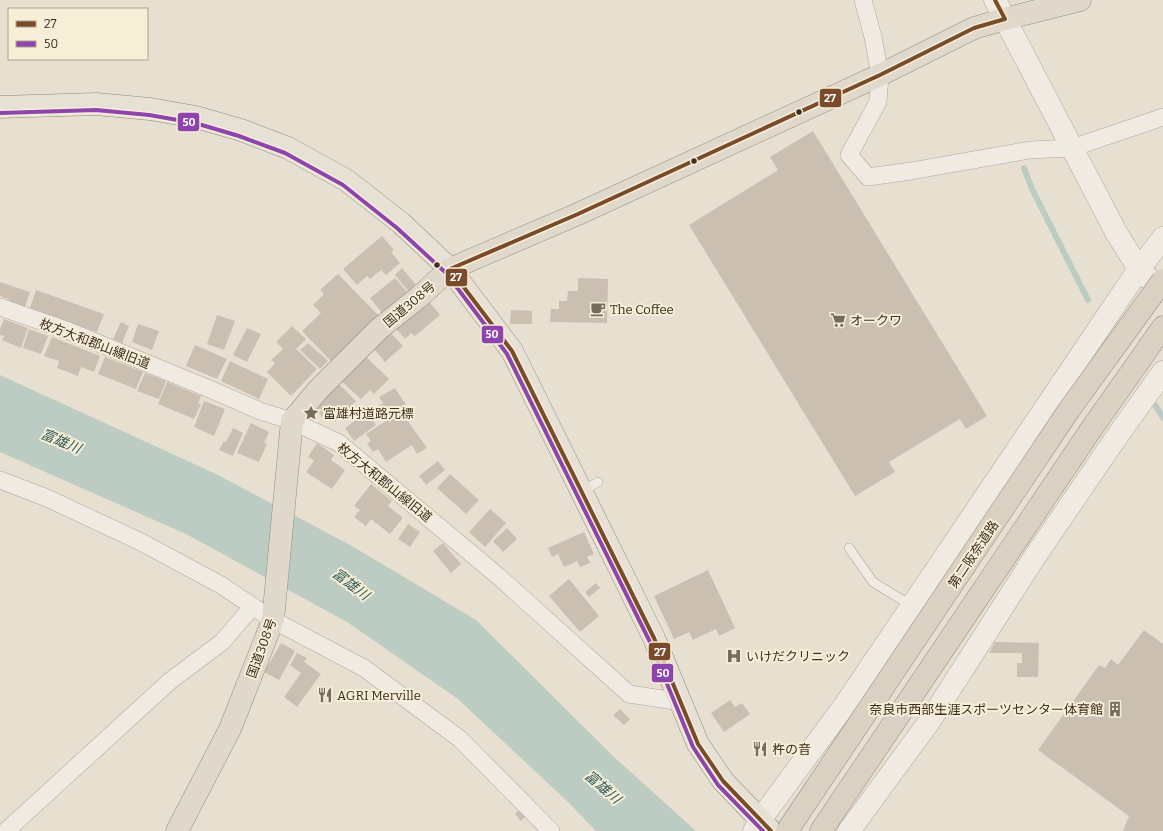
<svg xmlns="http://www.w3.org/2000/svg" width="1163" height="831" font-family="Bitter,'Noto Sans JP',serif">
<rect width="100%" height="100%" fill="#e7e0d1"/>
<path fill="#bcccc2" d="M0 375 216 474 352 546 476 620 613 756 696 831H596L568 802 458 699 347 622 186 534 0 452Z"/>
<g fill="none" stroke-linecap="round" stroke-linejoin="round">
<path stroke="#bcccc2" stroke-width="6" d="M1024 168 1032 189 1088 300
M1155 405 1163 418"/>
</g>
<path fill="#cbbfb2" d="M813 131 987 416 966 429 960 419 889 462 895 472 855 496 689 225 778 170 770 157Z
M382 236 394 250 391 252 400 263 386 275 381 270 370 279 367 276 357 285 343 269Z
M402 268 416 285 408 291 395 275Z
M338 274 379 316 332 362 302 331 321 313 313 305 324 294 320 290Z
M395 278 407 292 382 313 370 298Z
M578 278 608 279 607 323 550 322 551 309H559V301H567L568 291H578Z
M0 282 30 292 25 307 9 302 10 300 0 296Z
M36 290 104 314 97 332 30 308Z
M427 299 440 315 415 336 411 333 405 339 394 326Z
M511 310 532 311V324H510Z
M217 315 235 321 224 350 207 344Z
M4 319 28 328 21 348 2 340 4 336 0 335V329Z
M121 322 129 326 122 343 113 339Z
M138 324 159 331 152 350 132 342Z
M292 326 306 339 296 349 317 369 291 396 267 372 275 363 271 360 283 349 276 342Z
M247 328 261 334 247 362 233 355Z
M29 329 48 336 41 354 23 348Z
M389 331 403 346 385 362 372 347Z
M52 337 100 356 94 372 81 367 78 376 57 368 59 361 44 356Z
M308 343 328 361 320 369 300 350Z
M195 345 227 359 217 379 186 366Z
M364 355 389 379 374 394 370 390 361 399 340 380Z
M105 357 143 372 136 389 98 374Z
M230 361 268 379 259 399 221 381Z
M145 373 166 381 159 399 137 391Z
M167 382 201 396 198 403 201 404 194 419 158 404Z
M338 383 356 401 335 422 327 414 323 417 313 407Z
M395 388 406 405 380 420 374 409 383 403 379 397Z
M204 401 225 409 214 436 194 427Z
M411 407 414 413 409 416 410 418 407 420 427 448 417 454 412 445 386 462 378 449 373 452 367 444 371 441 366 434 404 409 405 410Z
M367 412 376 425 354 441 345 428Z
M251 423 269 432 264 443 267 444 259 462 237 453Z
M233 428 243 433 233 456 219 450 224 441 226 442Z
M317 443 334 455 331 460 345 470 332 489 306 472 314 461 308 457Z
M438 461 445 470 426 485 419 476Z
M450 474 479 500 466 514 437 488Z
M371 484 392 501 388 506 403 518 390 534 371 519 366 526 354 517 360 510 354 506Z
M490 509 506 523 485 547 469 532Z
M408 524 420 532 410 547 398 539Z
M507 528 517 539 503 552 493 541Z
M584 532 594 554 587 557 590 563 580 567 577 561 564 567 558 554 552 557 548 548Z
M443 543 461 564 451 573 433 551Z
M708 570 735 628 719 636 716 629 693 640 689 632 674 639 654 596Z
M569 579 599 616 580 632 549 596Z
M596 583 600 588 589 597 585 592Z
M1144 630 1163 644V831H1123L1129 816 1038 750 1099 665 1105 668 1111 659 1118 665Z
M995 642 1039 643 1038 677H1017V663H1022V653H989Z
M281 643 295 651 279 680 264 672Z
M297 653 307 658 304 662 321 674 297 707 284 697 301 673 290 665Z
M730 700 735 707 742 703 750 714 724 732 711 713Z
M620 709 630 719 624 725 613 715Z
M519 810 525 817 521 821 515 814Z"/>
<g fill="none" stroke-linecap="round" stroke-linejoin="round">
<g stroke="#ada599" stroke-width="10">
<path id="service" d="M582 491 598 482
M849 548 873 582 912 606"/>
</g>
<g stroke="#ada599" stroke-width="18">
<path id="minor" d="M863 0 873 37 880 75 878 102 849 155 868 177 911 171 1030 150 1072 148 1163 117
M0 307 69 331 212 390 260 411 292 421 339 443 498 576 629 694 682 702
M0 480 47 498 141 542 221 585 273 620 364 668 460 739 551 831
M6 831 170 681 222 642 253 606"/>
</g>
<g stroke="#ada599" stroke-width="23">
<path id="tertiary" d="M995 0 1117 234 1139 269 1148 278
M754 831 760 820 847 702 1139 269 1163 238
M849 831 929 722 1036 555 1118 435 1163 372"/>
</g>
<g stroke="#928b80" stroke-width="23">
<path id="primary" d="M0 107 96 104 150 109 196 117 241 130 288 148 346 180 401 223 450 269 512 351 654 638 698 744 723 781 771 831"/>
</g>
<g stroke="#928b80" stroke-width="23">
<path id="trunk" d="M177 831 230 729 273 620 292 421 318 390 379 329 419 297 450 269 578 214 880 75 974 28 1005 19 1080 0"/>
</g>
<g stroke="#928b80" stroke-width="23">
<path id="motorway" d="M821 831 1092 428 1163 327"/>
</g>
<use href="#service" stroke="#efebe3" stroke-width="9"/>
<use href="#minor" stroke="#efebe3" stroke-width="17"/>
<use href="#tertiary" stroke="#efebe3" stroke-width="22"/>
<use href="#primary" stroke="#e6e1d4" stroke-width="22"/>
<use href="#trunk" stroke="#e0d9cb" stroke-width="22"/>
<use href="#motorway" stroke="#dad1c2" stroke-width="22"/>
<g stroke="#928b80" stroke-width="23" stroke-linecap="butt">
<path id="motorway-bridge" d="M787 831 1069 410 1163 280"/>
</g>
<use href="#motorway-bridge" stroke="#dad1c2" stroke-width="22"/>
<g stroke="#f7eed8" stroke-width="7">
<path id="bus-1" d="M771 831 723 781 698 744 654 638 512 351 450 269 578 214 880 75 974 28 1005 19 995 0"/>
</g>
<g stroke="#f7eed8" stroke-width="7">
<path id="bus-2" d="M0 113 96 110 149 115 195 123 239 136 285 153 343 185 397 228 446 273 507 354 649 640 693 747 718 785 763 831"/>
</g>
<use href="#bus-1" stroke="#7a4b2a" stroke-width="4"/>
<use href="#bus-2" stroke="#8e44ad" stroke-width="4"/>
</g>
<defs>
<g id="cafe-bare" transform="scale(1.2)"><path d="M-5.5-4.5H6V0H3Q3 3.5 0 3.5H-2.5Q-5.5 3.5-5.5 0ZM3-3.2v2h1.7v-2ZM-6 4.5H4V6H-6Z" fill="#786c5e" stroke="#f7eed8" stroke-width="2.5" paint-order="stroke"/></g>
<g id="supermarket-bare" transform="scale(1.2)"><path d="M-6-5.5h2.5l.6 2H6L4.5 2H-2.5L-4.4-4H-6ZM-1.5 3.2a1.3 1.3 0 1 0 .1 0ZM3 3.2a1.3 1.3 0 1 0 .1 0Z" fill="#786c5e" stroke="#f7eed8" stroke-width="2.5" paint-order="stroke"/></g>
<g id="sight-bare" transform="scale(1.2)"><path d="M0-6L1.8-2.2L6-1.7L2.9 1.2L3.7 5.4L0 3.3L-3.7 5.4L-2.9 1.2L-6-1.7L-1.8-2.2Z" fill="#786c5e" stroke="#f7eed8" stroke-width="2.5" paint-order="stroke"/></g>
<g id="hospital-bare" transform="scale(1.2)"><path d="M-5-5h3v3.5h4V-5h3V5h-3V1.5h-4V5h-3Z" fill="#786c5e" stroke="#f7eed8" stroke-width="2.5" paint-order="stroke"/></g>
<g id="restaurant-bare" transform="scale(1.2)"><path d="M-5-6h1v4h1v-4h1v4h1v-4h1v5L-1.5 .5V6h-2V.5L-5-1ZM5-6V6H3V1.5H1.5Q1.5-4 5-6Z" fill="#786c5e" stroke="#f7eed8" stroke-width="2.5" paint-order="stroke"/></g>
<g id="building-bare" transform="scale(1.2)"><path d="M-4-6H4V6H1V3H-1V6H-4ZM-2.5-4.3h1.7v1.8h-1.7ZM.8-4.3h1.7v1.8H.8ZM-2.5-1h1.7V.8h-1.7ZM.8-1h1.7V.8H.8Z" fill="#786c5e" stroke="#f7eed8" stroke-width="2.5" paint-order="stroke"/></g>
</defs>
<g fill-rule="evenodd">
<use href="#cafe-bare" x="598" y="309"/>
<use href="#supermarket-bare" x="838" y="320"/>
<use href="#sight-bare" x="311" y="413"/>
<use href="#hospital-bare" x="734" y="656"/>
<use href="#restaurant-bare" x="325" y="695"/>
<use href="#building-bare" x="1115" y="709"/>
<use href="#restaurant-bare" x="760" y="749"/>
</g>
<g fill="#3d2e20" stroke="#f7eed8" stroke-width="1.5">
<circle cx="799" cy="112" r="3.5"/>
<circle cx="694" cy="161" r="3.5"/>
<circle cx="437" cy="265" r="3.5"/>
</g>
<g text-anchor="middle" stroke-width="4" stroke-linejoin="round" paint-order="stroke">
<g font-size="13" fill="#3d2e20" stroke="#f7eed8">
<text transform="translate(409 304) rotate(-40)" y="5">国道308号</text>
<text transform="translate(95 343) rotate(21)" y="5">枚方大和郡山線旧道</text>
<text transform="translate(385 482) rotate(39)" y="5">枚方大和郡山線旧道</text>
<text transform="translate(973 554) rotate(-56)" y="5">第二阪奈道路</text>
<text transform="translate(261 648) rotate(-70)" y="5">国道308号</text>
</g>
<g font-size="13" fill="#3d2e20" stroke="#f7eed8" text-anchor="start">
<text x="610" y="314">The Coffee</text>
<text x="850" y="325">オークワ</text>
<text x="323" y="418">富雄村道路元標</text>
<text x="746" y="661">いけだクリニック</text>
<text x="337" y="700">AGRI Merville</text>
<text x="1103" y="714" text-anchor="end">奈良市西部生涯スポーツセンター体育館</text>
<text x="772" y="754">杵の音</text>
</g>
<g font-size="14" font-style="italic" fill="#2f5d5a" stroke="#f7eed8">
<text transform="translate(61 441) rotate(23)" y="5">富雄川</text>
<text transform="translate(351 584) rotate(37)" y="5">富雄川</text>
<text transform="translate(603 787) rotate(41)" y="5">富雄川</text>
</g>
</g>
<g stroke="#f7eed8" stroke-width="1.5">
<rect x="819" y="88" width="23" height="20" rx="4" fill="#7a4b2a"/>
<rect x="177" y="112" width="23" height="20" rx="4" fill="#8e44ad"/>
<rect x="445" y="268" width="23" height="19" rx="4" fill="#7a4b2a"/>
<rect x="481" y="325" width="23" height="19" rx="4" fill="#8e44ad"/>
<rect x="648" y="642" width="23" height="19" rx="4" fill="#7a4b2a"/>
<rect x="651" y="663" width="23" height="20" rx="4" fill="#8e44ad"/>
</g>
<g font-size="11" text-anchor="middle" font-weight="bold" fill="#fff">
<text x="830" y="102">27</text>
<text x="189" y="126">50</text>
<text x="456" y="281">27</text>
<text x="492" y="338">50</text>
<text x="660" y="656">27</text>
<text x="663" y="677">50</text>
</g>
<rect x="8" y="8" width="140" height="52" fill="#f7eed8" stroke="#ada18e"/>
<rect x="16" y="21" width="20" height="6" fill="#7a4b2a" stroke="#ada18e"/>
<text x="44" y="28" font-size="12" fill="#3d2e20">27</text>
<rect x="16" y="41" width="20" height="6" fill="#8e44ad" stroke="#ada18e"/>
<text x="44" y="48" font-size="12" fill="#3d2e20">50</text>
</svg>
